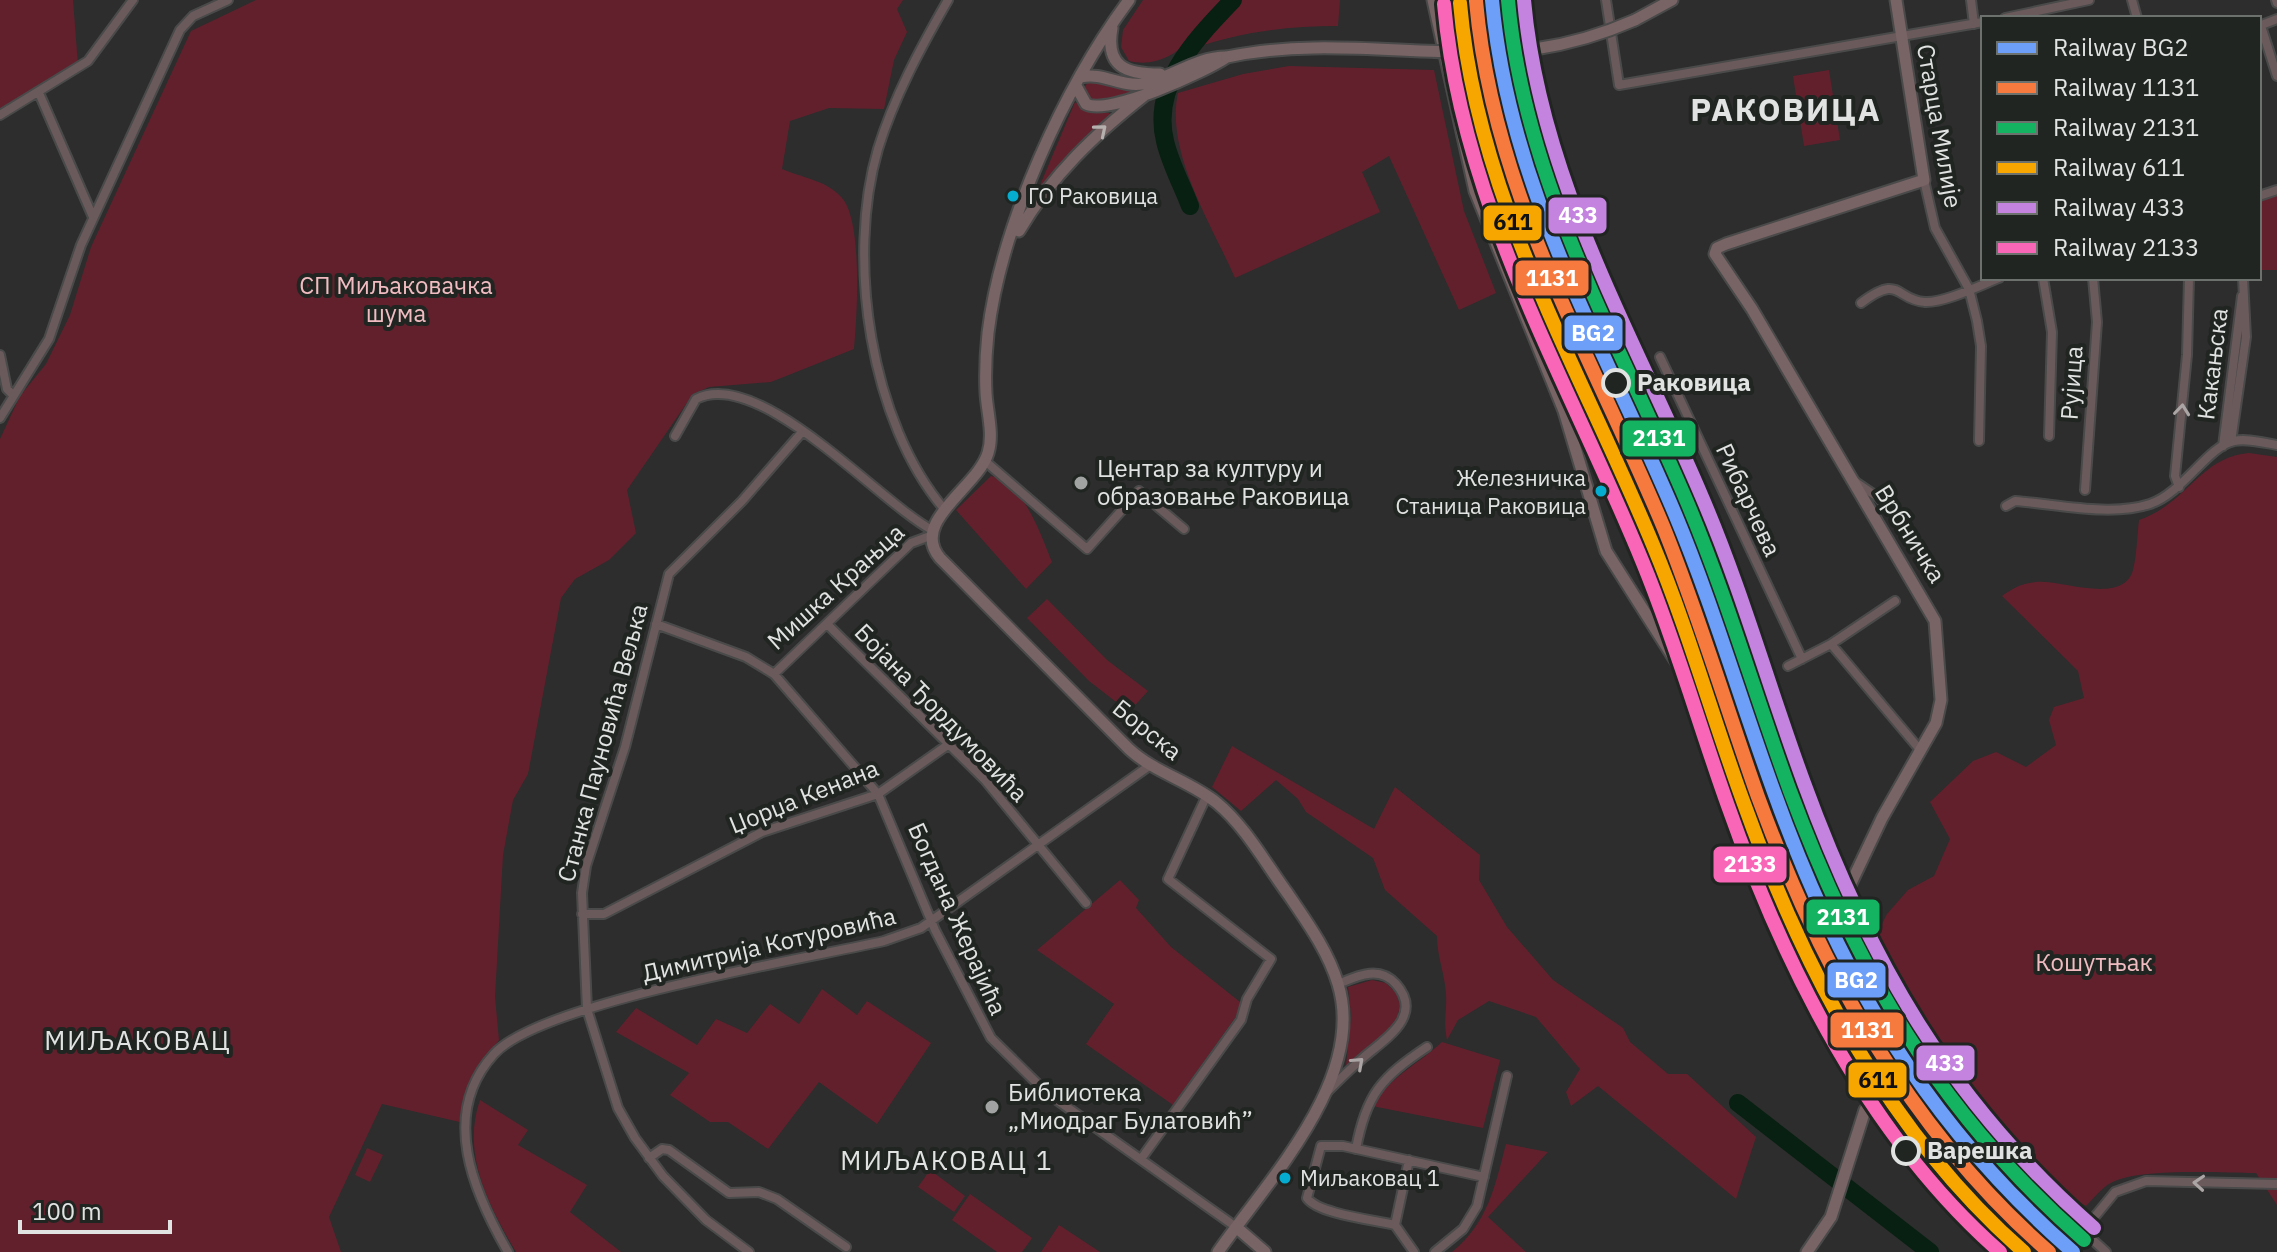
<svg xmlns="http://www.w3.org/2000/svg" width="2277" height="1252" font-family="'IBM Plex Sans',sans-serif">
<rect width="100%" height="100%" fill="#2c2d2c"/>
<path fill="#62202d" d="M0 0H73L78 65 0 114Z
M256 0H903L897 9 907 32 894 60 884 109 829 108 790 121 782 169C802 178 827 180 842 198 863 221 857 318 854 349L771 382 709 387 693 394 627 490 636 533 609 560 575 579 561 598 528 774 513 800 503 855 495 997 499 1040C479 1067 470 1089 464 1123L382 1104 329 1217 341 1252H0V439L20 396 46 364 70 315 91 247 191 31Z
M1143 0H1228C1201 28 1173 72 1129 61L1121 47 1123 30Z
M1237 0H1340L1338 26C1285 26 1241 32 1191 49Z
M1289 66 1434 70 1464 211 1496 293 1459 310 1389 156 1362 172 1380 212 1235 278C1212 225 1165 152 1178 93L1243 74Z
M1829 70 1840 140 1804 146 1793 76Z
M1090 80 1140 91 1105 104H1093L1082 90Z
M1075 102 1092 113H1109L1111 117 1038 190Z
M2277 190V270H2259V196Z
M1507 221 1584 398 1572 401 1496 222Z
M2249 453 2277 457V1205L2256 1173C2223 1173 2135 1167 2109 1184 2101 1189 2093 1199 2086 1206L2042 1180 1996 1139 1867 954 1887 914 1908 890 1934 876 1950 839 1930 802 1973 761 1996 752 2026 767 2056 745 2049 720 2054 707 2084 698 2078 671 2002 596C2013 588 2022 583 2036 582 2060 579 2123 606 2133 570 2137 554 2137 536 2139 520 2188 503 2200 457 2249 453Z
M991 476C1025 485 1040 533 1052 562L1026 589 956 510Z
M1047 599 1107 660 1148 691 1129 712 1089 681 1027 618Z
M1232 746 1374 829 1395 787 1480 855 1479 880 1507 927 1553 980 1623 1028 1630 1042 1668 1074H1687L1756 1137 1736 1199 1598 1086 1571 1106 1566 1092 1580 1069 1536 1017 1489 1001 1458 1020 1447 1040C1443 1020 1447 1012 1446 994 1445 974 1437 957 1437 936L1385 890 1373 858 1306 812 1298 799 1276 780 1241 811 1212 787Z
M1120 880 1139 900 1136 908 1171 947 1240 1002V1011L1173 1105 1086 1044 1114 1004 1037 950Z
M1372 980 1386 983 1397 994C1410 1030 1365 1044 1346 1066L1351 1015 1348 987Z
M822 989 857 1015 867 1001 931 1043 877 1124 819 1082 768 1149 728 1122H710L670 1095 689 1073 616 1032 636 1008 697 1045 716 1019 747 1033 770 1004 799 1024Z
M1442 1042 1500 1060 1483 1128 1372 1106C1393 1074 1416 1066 1442 1042Z
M480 1100 528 1130 518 1145 587 1185 570 1212 621 1252H516C489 1206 461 1154 480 1100Z
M1506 1144 1548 1152 1488 1217 1526 1252H1452C1488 1223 1495 1186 1506 1144Z
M367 1148 383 1155 370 1182 355 1175Z
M930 1170 965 1196 954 1212 918 1187Z
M970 1194 1032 1238 1022 1252H997L952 1220Z
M1059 1225 1100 1252H1041Z"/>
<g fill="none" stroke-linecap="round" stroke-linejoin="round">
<path stroke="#082011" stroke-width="18" d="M1190 206C1182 185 1170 163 1165 141 1151 83 1197 38 1233 0
M1738 1103 1930 1252"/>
<g stroke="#494a49" stroke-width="12">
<path id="street" d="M1606 0 1619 85 1983 22
M1971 0 1974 24
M2132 0 2137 18
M2276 0 2277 3
M2005 18 2089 0
M2259 26 2277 19
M2261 26 2277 76
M39 93 93 217
M0 115 88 61 133 0
M1924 180 1935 228 1969 289 1977 321 1981 346 1979 441
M2259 196 2277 190
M2043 278 2052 332 2049 436
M1861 303C1901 273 1895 300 1925 302 1944 303 1981 285 1999 278
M0 355 7 389 12 394
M1660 357 1802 659
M0 418 49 339 81 245 180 30 193 16 228 0
M675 436 696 399C759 366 879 502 932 530
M2231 442 2246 337 2243 278
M2223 446 2242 296
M985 461 1087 549 1139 491 1184 529
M1854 481 1879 498 1910 533
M2179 487 2175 476 2187 355 2189 278
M2085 490 2097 322 2093 278
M2006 506 2015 501C2057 504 2110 517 2150 504 2183 493 2208 446 2234 441 2247 438 2264 443 2277 445
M945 510C870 423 846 258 878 149 894 97 921 47 948 0
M656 624 746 657 774 674 878 794 935 930 991 1038 1047 1093 1236 1227
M828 625 985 780 1086 903
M1831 644 1921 751
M1788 666 1831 644 1895 601
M774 674 911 543 930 536
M582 914H604L762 832 878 794 949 744
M1327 1092C1339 1080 1351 1068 1364 1057 1385 1039 1424 1016 1396 984 1379 965 1357 976 1338 984
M1941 1095 1954 1101 1984 1141 2106 1252
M1356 1149C1366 1094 1382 1077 1427 1047
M649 1158 662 1149 669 1150 729 1193 759 1192 777 1199 846 1247
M1141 1159 1241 1020 1247 999 1271 959 1168 879 1207 795
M1395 1225 1409 1160
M2083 1231 2115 1192 2146 1181 2277 1184
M508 1252C474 1193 439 1114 494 1054 541 1002 805 959 884 941L921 928 1149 766
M749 1252 706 1220 663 1176 635 1138 618 1108 587 1009 582 893 586 866 625 747 669 574 742 501 802 432
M1414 1252 1395 1225C1375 1220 1318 1214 1307 1198L1321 1146H1343L1484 1177
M1435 1252 1463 1229 1477 1206 1507 1076"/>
</g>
<g stroke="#494a49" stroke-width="15">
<path id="secondary" d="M1129 0C1065 86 1001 225 988 333 986 352 985 373 986 393 987 412 994 434 988 453 978 487 909 522 940 558L1129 749C1155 773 1190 781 1217 803 1245 826 1266 864 1288 894 1307 922 1328 951 1338 984 1367 1078 1268 1180 1218 1252
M1433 0 1475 191 1564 411 1606 551 1715 723 1912 1148 1942 1182 2020 1247
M1896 0 1924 180 1726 244 1717 248 1715 254 1752 309 1935 621 1941 700 1936 723 1882 818 1843 900 1842 910 1877 984 1943 1085 1941 1095 1918 1115C1914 1142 2008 1218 2025 1251
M1635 20 1672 0
M1112 28C1105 67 1126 74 1160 74
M1081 77C1103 72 1120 87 1142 84 1172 78 1195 57 1226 57
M1076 86 1086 104C1108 116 1205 72 1227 57
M1019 231C1052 175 1094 135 1145 95
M1236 1227 1265 1252
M1807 1252 1831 1217 1865 1110 1886 1089"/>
</g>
<use href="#street" stroke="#6b5a5c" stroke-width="8"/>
<use href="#secondary" stroke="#786365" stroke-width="11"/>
<g stroke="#6a6363" stroke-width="6">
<path id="rail" d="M1473 0 1488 113 1517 216 1742 719
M1507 0C1516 76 1533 152 1561 223 1600 325 1653 421 1693 523 1717 585 1732 651 1749 715"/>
</g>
<use href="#rail" stroke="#212522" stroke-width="3" stroke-dasharray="9" stroke-linecap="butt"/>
<g stroke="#494a49" stroke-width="15" stroke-linecap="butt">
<path id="secondary-bridge" d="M1227 57C1331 35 1432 61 1535 49 1570 44 1603 34 1635 20"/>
</g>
<use href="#secondary-bridge" stroke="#786365" stroke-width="11"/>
<g stroke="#212522" stroke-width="20">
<path id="rail-1" d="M1492 0C1509 189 1603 343 1675 514 1713 605 1740 699 1774 792 1840 976 1925 1123 2073 1252"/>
</g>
<g stroke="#212522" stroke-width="20">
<path id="rail-2" d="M1476 1C1493 194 1590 351 1663 526 1699 615 1726 707 1758 797 1821 969 1909 1130 2049 1252"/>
</g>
<g stroke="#212522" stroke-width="20">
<path id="rail-3" d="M1508 0C1524 182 1617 337 1687 502 1727 597 1755 695 1790 791 1857 971 1938 1112 2084 1240"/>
</g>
<g stroke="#212522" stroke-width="20">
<path id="rail-4" d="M1460 3C1477 199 1579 366 1653 545 1688 629 1712 716 1743 801 1803 969 1889 1134 2024 1252"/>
</g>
<g stroke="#212522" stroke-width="20">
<path id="rail-5" d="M1524 0C1540 180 1633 334 1702 497 1742 590 1769 688 1804 783 1869 961 1950 1102 2094 1228"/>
</g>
<g stroke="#212522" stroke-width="20">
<path id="rail-6" d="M1444 4C1462 207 1568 379 1643 563 1676 643 1699 725 1728 806 1785 968 1869 1137 2000 1252"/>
</g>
<use href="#rail-1" stroke="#6d9ef8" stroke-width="14"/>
<use href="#rail-2" stroke="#f6793e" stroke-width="14"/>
<use href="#rail-3" stroke="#13b361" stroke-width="14"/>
<use href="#rail-4" stroke="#f7a600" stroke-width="14"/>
<use href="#rail-5" stroke="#c483df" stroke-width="14"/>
<use href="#rail-6" stroke="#fa66b7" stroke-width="14"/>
</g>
<defs><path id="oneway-chevron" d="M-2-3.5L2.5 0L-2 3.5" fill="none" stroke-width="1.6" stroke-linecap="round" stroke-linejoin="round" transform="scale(2)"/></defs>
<use stroke="#b6b0af" href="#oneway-chevron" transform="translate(1101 130) rotate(-40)"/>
<g stroke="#aba5a5">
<use href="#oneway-chevron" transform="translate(2182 410) rotate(-84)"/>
<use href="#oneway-chevron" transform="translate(1358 1063) rotate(-42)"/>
<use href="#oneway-chevron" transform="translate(2199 1183) rotate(-176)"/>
</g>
<g fill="#06acd0" stroke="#212522" stroke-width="3">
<circle cx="1013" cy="196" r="7"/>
<circle cx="1601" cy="491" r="7"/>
<circle cx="1285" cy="1178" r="7"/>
</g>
<g fill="#212522" stroke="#e0e3e1" stroke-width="4">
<circle cx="1616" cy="383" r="13"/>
<circle cx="1906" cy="1151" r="13"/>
</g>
<g fill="#a1a3a2" stroke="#212522" stroke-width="3">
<circle cx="1081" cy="483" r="8"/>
<circle cx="992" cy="1107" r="8"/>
</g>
<g text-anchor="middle" stroke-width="8" stroke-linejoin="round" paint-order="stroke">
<g font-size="22" fill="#e0e3e1" stroke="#212522" text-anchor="start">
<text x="1028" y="204">ГО Раковица</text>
<text x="1586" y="486" text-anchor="end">Железничка<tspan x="1586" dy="28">Станица Раковица</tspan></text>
<text x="1300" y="1186">Миљаковац 1</text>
</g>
<g font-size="24" fill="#e0e3e1" stroke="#212522">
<text transform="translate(1939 126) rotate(80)" y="8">Старца Милије</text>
<text transform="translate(2213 364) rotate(-83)" y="8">Какањска</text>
<text transform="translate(2072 383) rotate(-86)" y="8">Рујица</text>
<text transform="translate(1748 500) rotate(65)" y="8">Рибарчева</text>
<text transform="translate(1910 534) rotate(58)" y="8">Врбничка</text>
<text transform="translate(836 587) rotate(-42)" y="8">Мишка Крањца</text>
<text transform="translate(941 713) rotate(46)" y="8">Бојана Ђордумовића</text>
<text transform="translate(1147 730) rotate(39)" y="8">Борска</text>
<text transform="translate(603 743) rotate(-75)" y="8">Станка Пауновића Вељка</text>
<text transform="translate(804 797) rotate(-22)" y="8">Џорџа Кенана</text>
<text transform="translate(957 919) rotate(66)" y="8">Богдана Жерајића</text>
<text transform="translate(769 945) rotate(-13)" y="8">Димитрија Котуровића</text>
</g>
<g font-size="24" fill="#f0bcc1" stroke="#212522">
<text x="396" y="294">СП Миљаковачка<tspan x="396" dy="28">шума</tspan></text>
<text x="2094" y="971">Кошутњак</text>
</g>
<g font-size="24" font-weight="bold" fill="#e0e3e1" stroke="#212522" text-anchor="start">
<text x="1637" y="391">Раковица</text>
<text x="1927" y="1159">Варешка</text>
</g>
<g font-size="24" fill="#e0e3e1" stroke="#212522" text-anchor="start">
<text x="1097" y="477">Центар за културу и<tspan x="1097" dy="28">образовање Раковица</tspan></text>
<text x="1008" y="1101">Библиотека<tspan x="1008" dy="28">„Миодраг Булатовић”</tspan></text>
</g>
<g font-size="26" letter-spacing="2" fill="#e0e3e1" stroke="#212522">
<text x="138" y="1050">МИЉАКОВАЦ</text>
<text x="947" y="1170">МИЉАКОВАЦ 1</text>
</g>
<g font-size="32" font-weight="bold" letter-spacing="2" fill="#e0e3e1" stroke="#212522">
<text x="1786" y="121">РАКОВИЦА</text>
</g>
</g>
<g stroke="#212522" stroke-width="3">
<rect x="1547" y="196" width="61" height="39" rx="8" fill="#c483df"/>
<rect x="1482" y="204" width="61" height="38" rx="8" fill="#f7a600"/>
<rect x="1514" y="259" width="76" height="38" rx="8" fill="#f6793e"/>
<rect x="1563" y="314" width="61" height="38" rx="8" fill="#6d9ef8"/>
<rect x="1621" y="419" width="76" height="39" rx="8" fill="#13b361"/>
<rect x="1712" y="845" width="76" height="39" rx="8" fill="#fa66b7"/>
<rect x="1805" y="898" width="76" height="38" rx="8" fill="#13b361"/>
<rect x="1826" y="961" width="61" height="38" rx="8" fill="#6d9ef8"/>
<rect x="1829" y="1011" width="76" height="38" rx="8" fill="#f6793e"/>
<rect x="1915" y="1044" width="61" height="38" rx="8" fill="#c483df"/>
<rect x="1847" y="1061" width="61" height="38" rx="8" fill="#f7a600"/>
</g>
<g font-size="22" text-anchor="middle" font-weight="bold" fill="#fff">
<text x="1578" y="223">433</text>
<text x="1552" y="286">1131</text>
<text x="1593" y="341">BG2</text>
<text x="1659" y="446">2131</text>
<text x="1750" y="872">2133</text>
<text x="1843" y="925">2131</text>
<text x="1856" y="988">BG2</text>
<text x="1867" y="1038">1131</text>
<text x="1945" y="1071">433</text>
</g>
<g font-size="22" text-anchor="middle" font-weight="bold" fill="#111">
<text x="1513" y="230">611</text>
<text x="1878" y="1088">611</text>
</g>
<rect x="1981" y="16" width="280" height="264" fill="#212522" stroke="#6d716e" stroke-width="2"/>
<rect x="1997" y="42" width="40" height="12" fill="#6d9ef8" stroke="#6d716e" stroke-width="2"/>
<text x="2053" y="56" font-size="24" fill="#e0e3e1">Railway BG2</text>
<rect x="1997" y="82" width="40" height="12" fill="#f6793e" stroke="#6d716e" stroke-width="2"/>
<text x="2053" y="96" font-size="24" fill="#e0e3e1">Railway 1131</text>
<rect x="1997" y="122" width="40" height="12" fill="#13b361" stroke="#6d716e" stroke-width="2"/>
<text x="2053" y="136" font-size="24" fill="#e0e3e1">Railway 2131</text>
<rect x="1997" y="162" width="40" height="12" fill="#f7a600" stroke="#6d716e" stroke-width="2"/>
<text x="2053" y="176" font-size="24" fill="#e0e3e1">Railway 611</text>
<rect x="1997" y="202" width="40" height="12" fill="#c483df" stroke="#6d716e" stroke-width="2"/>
<text x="2053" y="216" font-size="24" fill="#e0e3e1">Railway 433</text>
<rect x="1997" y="242" width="40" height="12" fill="#fa66b7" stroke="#6d716e" stroke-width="2"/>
<text x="2053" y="256" font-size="24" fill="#e0e3e1">Railway 2133</text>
<path d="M20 1220v12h150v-12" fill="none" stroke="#e0e3e1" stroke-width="4"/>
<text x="32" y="1220" font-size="24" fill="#e0e3e1" stroke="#212522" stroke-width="6" paint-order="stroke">100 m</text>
</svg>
